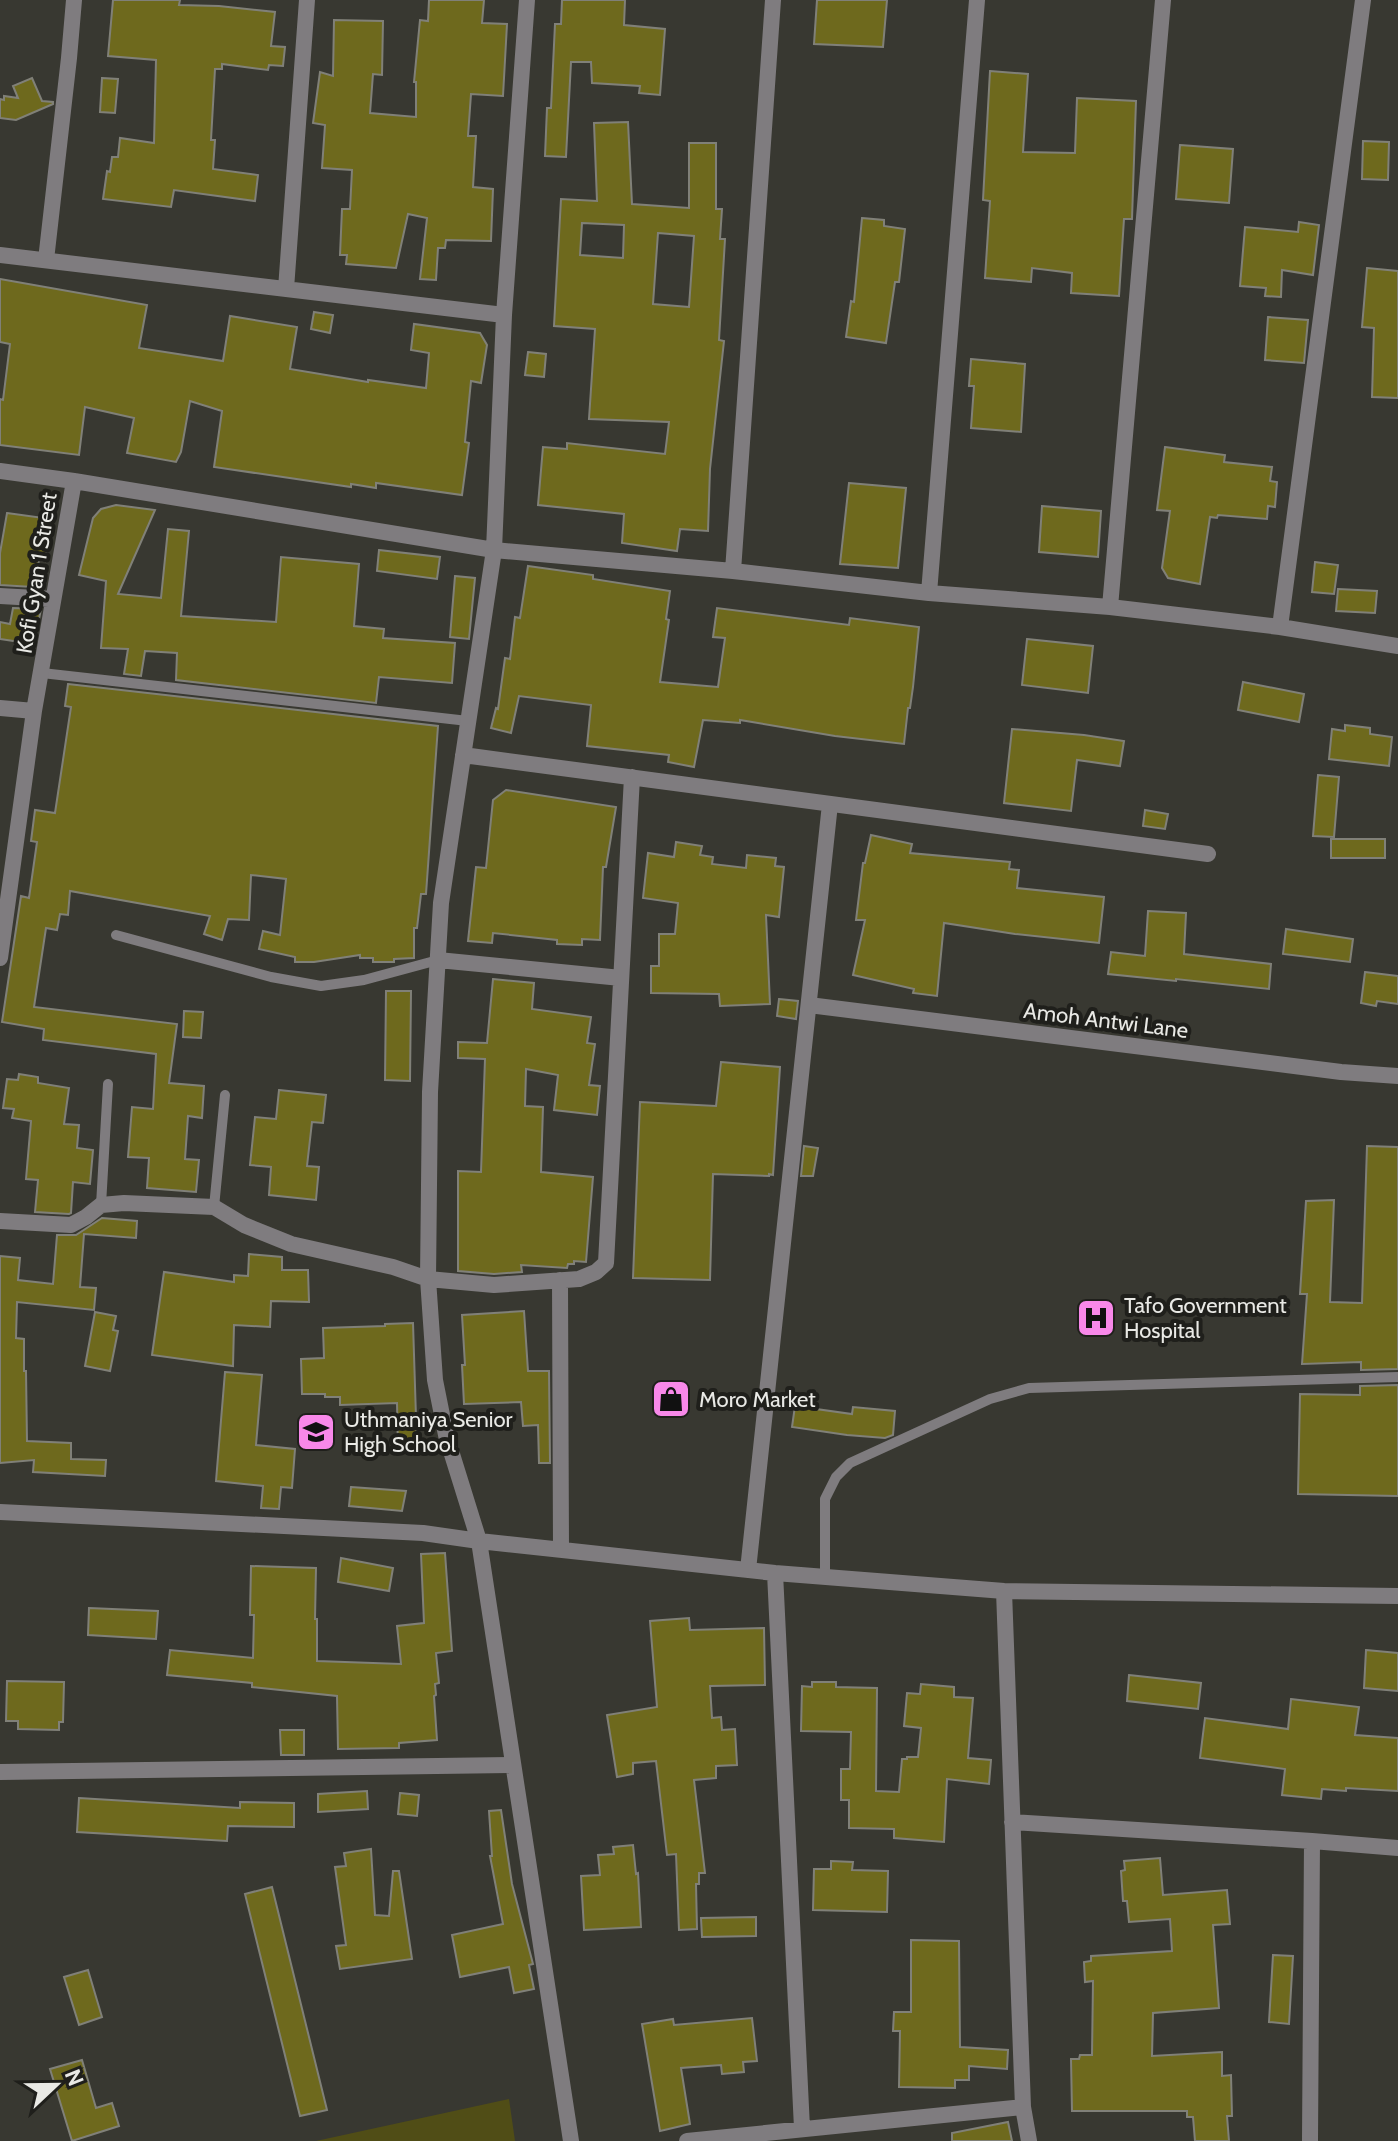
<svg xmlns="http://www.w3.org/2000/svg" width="1398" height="2141" font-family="Cabin,sans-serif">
<rect width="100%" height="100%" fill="#383831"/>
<path fill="#504d16" d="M509 2099 515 2141H316Z"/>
<path fill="#6e691d" stroke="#808078" stroke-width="2" fill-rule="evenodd" d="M113 0H180L179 5 219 6 275 12 271 46 285 47 283 66 269 65 268 70 222 64V69H215L211 140H215L213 169 258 175 255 201 174 190 171 207 103 199 107 171 110 172 112 157H118L120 138 154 143 156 60 108 56Z
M429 0H484L482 23 507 24 503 96 471 94 468 136H476L473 187 493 189 491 241 446 240 445 248H438L436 280 420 279 427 218 408 214 396 268 346 264 347 255H340L342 209H350L352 170 322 168 325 125 313 123 320 72 333 76 334 20 383 21 382 75 373 74 370 113 416 117V82H414L420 20 428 21Z
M562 0H625L624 25 665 29 660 95 639 93 640 86 592 83 591 62H571L566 157 545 156 547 108H551L555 24H561Z
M817 0H887L883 47 814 44Z
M990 71 1028 74 1023 152 1075 153 1077 98 1136 101 1132 219H1124L1119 296 1071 293 1072 273 1032 268 1031 282 985 278 990 201 983 200Z
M32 78 42 101 53 102V104L16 120 0 118V99L4 100V96L18 98 13 86Z
M102 78 118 79 115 113 100 112Z
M628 122 632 204 689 208V143H716V209H722L720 239H725L719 340 724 341 710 469 708 531 680 529 677 551 622 543 624 514 538 505 543 447 567 449V443L665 454 669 422 589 419 595 329 554 326 561 199 597 201 594 123ZM582 223 624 225 623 258 580 255ZM658 233 694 236 689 307 653 304Z
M1363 141 1389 142 1388 180 1362 179Z
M1180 145 1233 149 1229 203 1176 199Z
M862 218 884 220V226L905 229 899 282H895L886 343 846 337 851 301 854 302Z
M1299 222 1319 225 1313 275 1282 270 1281 297 1265 296 1266 288 1240 286 1245 227 1298 232Z
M1367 268 1398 271V398L1372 397 1374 328 1362 327Z
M0 279 147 305 139 348 223 361 230 316 297 327 290 369 368 382V380L426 388 429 353 411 350 414 324 480 333 487 345 481 383 471 381 465 442 469 443 462 495 376 483V488L351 484V487L214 467 222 411 190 401 181 452 176 462 127 453 134 418 85 407 79 455 0 445V399L3 400 10 344 0 342Z
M314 312 333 315 330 333 311 329Z
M1268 317 1308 320 1304 363 1265 360Z
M528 352 546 354 544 377 525 375Z
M971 359 1025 364 1021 432 971 428 974 386H969Z
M1165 447 1225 455 1224 462 1272 467 1270 481 1277 482 1275 507 1268 506 1267 519 1218 515 1217 518 1210 517 1200 584 1168 578 1162 568 1170 511 1157 510Z
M849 483 906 488 898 568 840 564Z
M116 505 155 510 118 594 161 598 168 529 189 531 181 616 276 622 281 557 359 564 354 626 384 629 383 638 455 643 452 683 379 677 376 703 176 680 177 653 145 651 141 676 124 674 128 649 101 648 106 581 79 575 93 518 101 509Z
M1042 506 1101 511 1098 557 1039 552Z
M7 513 51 519 45 561 39 560 33 587 0 585V553Z
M379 550 440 557 437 579 377 571Z
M1315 562 1338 565 1334 594 1312 592Z
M528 566 593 575V579L670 591 666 619 669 620 660 682 718 687 725 638 713 637 717 608 849 625 850 618 919 627 913 687 910 708H908L904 744 835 736 740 720V723L703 720 694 767 668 762 669 755 587 746 591 705 519 696 511 733 491 728 496 708 498 709 505 658 510 659 515 617 520 618Z
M455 576 475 578 469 639 450 637Z
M1338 589 1377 591 1375 613 1336 611Z
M13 608 41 609 34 644 0 639V622L10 624Z
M1027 639 1093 646 1088 693 1022 685Z
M1243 682 1304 694 1299 722 1238 710Z
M68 684 438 726 426 894H421L417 928H414V958L394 959V962H373V958H360V955L314 962H295V957L259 949 263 931 280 935 286 879 251 875 249 920 228 919 222 940 204 934 210 916 70 891 68 915 60 914 57 930 46 928 34 1007 177 1024 169 1083 204 1086 202 1118 188 1116 185 1159 199 1160 196 1192 147 1188 149 1158 128 1157 132 1107 153 1109 156 1054 43 1040 44 1029 2 1022 21 896 29 898 37 842 31 841 35 810 55 813 71 707 65 706Z
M1345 725 1370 728V734L1392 737 1389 766 1329 759 1332 729 1345 731Z
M1012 729 1084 735 1124 741 1120 766 1077 760 1071 811 1004 803Z
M1318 775 1339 777 1334 837 1313 836Z
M506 790 616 807 606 867H603L600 940 582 939V945L557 944V940L493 933 492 943 468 941 476 867 486 868 493 800Z
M1145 810 1168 814 1165 829 1143 826Z
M871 835 912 844 910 853 1010 862 1009 869 1019 870 1017 888 1104 897 1099 943 1015 934 944 923 937 996 913 993 914 989 853 975 865 920H856L863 863H865Z
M1331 839H1385V858H1331Z
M676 842 702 846 700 855 713 857 712 864 746 868 747 855 776 858 775 866 784 867 779 917 766 915 770 1004 720 1006 719 994 651 993V966H659V934H675L678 903 643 898 648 853 674 857Z
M1148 911 1186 913 1184 954 1271 964 1269 989 1176 979V981L1108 974 1111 952 1145 956Z
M1286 929 1353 939 1350 962 1283 954Z
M1365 972 1398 976V1004L1377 1001 1376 1006 1361 1003Z
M493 979 534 983 532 1009 591 1017 587 1043 595 1044 589 1085 600 1086 597 1115 554 1110 558 1075 526 1069 525 1106 543 1107 541 1172 593 1177 586 1262 574 1261V1264H568L567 1268 521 1265 522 1272 494 1274 458 1271V1171L481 1172 485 1059 458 1058V1042L487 1043Z
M386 991H411L410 1081 385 1080Z
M779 999 798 1001 796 1019 777 1016Z
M184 1011 203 1012 201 1038 183 1037Z
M721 1062 780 1067 773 1175 769 1174V1176L713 1174 710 1280 633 1278 640 1102 716 1106Z
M19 1074 38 1077V1083L69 1088 64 1124 79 1125 77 1148 93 1150 90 1184 73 1182 71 1213 69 1214 35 1212 38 1180 26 1179 31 1121 12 1118 14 1109 3 1108 7 1079 18 1080Z
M279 1090 326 1095 323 1123 312 1122 307 1166 319 1167 316 1200 269 1195 271 1167 250 1165 255 1117 276 1119Z
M804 1146 818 1148 813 1176H801Z
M1367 1146 1398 1147V1369L1361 1370V1362L1302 1364 1307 1294H1300L1306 1201 1334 1200 1330 1302 1362 1303Z
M102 1218 137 1221 136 1238 84 1234 80 1287 96 1288 94 1310 17 1302 16 1338 24 1339V1371H26L27 1441 71 1443V1459L106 1460 105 1476 33 1472 34 1460 0 1463V1256L20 1258 18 1280 53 1284 57 1235H76Z
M249 1254 282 1257V1270H308L309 1302 271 1301 270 1327 234 1325 233 1366 152 1355 164 1272 234 1282V1275L248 1276Z
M524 1311 528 1371H549L550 1463H539L538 1425 523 1426 521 1402 464 1404 462 1365H465L462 1315Z
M95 1312 116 1316 113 1330 118 1331 110 1371 85 1366Z
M413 1323 417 1449 398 1450 397 1403 340 1405V1397H325V1394H302L301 1359 324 1358 323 1328 385 1326V1324Z
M225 1372 262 1375 256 1445 295 1449 292 1488 281 1487 279 1509 261 1508 263 1486 216 1481Z
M1398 1385V1496L1298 1494 1300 1394 1360 1395V1386Z
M795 1406 852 1414 853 1407 895 1411 893 1435 885 1438 847 1435 792 1427Z
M351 1487 406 1491 402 1511 349 1506Z
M445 1553 452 1651 436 1653 439 1683 435 1684 436 1695 434 1696 437 1740 399 1743V1748L338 1749 337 1696 252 1687V1683L167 1675 170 1650 253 1658 254 1615H250L251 1566 316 1568 315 1619H317V1661L401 1664 397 1626 424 1623 421 1554Z
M341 1558 393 1568 389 1591 338 1582Z
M89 1608 158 1611 156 1639 88 1635Z
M689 1618 690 1630 764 1628 765 1685 710 1686 712 1718 721 1717 722 1730 735 1729 737 1765 716 1766V1778L694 1780 705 1873H699V1884H696L697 1929 679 1930 676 1854 667 1855 656 1761 633 1763V1774L617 1777 607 1715 657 1707 650 1621Z
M1366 1650 1398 1653V1691L1364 1688Z
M1129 1675 1201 1683 1198 1709 1127 1701Z
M7 1681 64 1682 63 1722H59V1730L18 1729V1721H6Z
M812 1682H836V1687L877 1688 876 1791 899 1792 902 1759H907V1757H918L921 1728 904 1726 907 1693 920 1694 921 1684 954 1687V1697L973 1698 968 1758 991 1760 989 1784 947 1779 944 1842 894 1838V1829L849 1828V1800H841V1769H850L851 1732 801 1731 802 1686 812 1687Z
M1291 1699 1359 1707 1355 1735 1398 1738V1791L1346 1788V1791L1322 1789 1321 1799 1282 1795 1285 1769 1200 1758 1205 1718 1288 1729Z
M280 1730H304V1755H281Z
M367 1791 368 1809 318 1812V1794Z
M400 1793 419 1795 417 1816 398 1814Z
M79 1798 240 1808V1802L294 1803V1827L228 1826 227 1841 77 1832Z
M501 1810 512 1884 533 1964 529 1965 534 1989 514 1993 509 1967 460 1977 452 1935 503 1924 490 1856H492L489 1811Z
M633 1845 636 1874 638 1873 641 1927 584 1930 581 1876 600 1875 598 1855 614 1854 613 1847Z
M371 1849 375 1915 389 1916 393 1871H399L412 1959 340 1969 336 1946 346 1945 335 1867 346 1866 344 1853Z
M1160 1858 1163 1895 1227 1890 1230 1924 1213 1925 1219 2008 1153 2013 1152 2056 1222 2052V2076L1231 2075 1232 2116H1227L1229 2141H1195L1193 2117H1187V2111H1072L1071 2059H1079L1080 2055H1092L1093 1981 1085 1982 1084 1962 1091 1961V1956L1172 1951 1170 1919 1129 1922 1127 1901H1123L1121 1871 1125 1870 1124 1861Z
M831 1861 853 1862 852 1870 888 1871 887 1912 813 1910 814 1869H831Z
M272 1887 327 2110 300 2116 245 1894Z
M756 1917V1936L702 1937 701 1918Z
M911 1940 959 1941 960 2047 1008 2050 1007 2069 969 2066V2080H955V2088L899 2087 900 2031H893L894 2012H911Z
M1273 1955 1293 1956 1289 2024 1269 2022Z
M88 1970 102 2017 79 2025 64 1977Z
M752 2018 757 2061 743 2062 744 2072 722 2074 721 2065 681 2068 690 2124 660 2131 642 2024 673 2019 674 2025Z
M82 2060 96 2108 112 2103 119 2126 72 2141 50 2069Z
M1008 2122 1012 2141H952V2133Z"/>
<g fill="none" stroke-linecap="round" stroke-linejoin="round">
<path stroke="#7f7c7f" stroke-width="10" d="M42 673 468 721
M116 935 271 977 321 986 364 980 438 960
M101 1205 108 1084
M214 1207 225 1095
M825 1577V1499L836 1477 850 1463 990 1399 1029 1388 1398 1377"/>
<path stroke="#7f7c7f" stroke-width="16" d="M527 0 504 315 494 550 441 903 430 1092 428 1279 435 1380 446 1435 479 1541 571 2141
M0 255 504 315
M46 260 69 58 74 0
M286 289 307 0
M0 471 74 481 494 550 733 571 929 593 1110 607 1280 627 1398 646
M733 571 773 0
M929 593 977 0
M0 596 53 599
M1110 607 1163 0
M1280 627 1363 0
M0 708 34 711
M463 755 1208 854
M0 958 34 711 74 481
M438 960 621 978
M809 1005 1341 1072 1398 1076
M0 1221 71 1225 86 1217 101 1205 124 1203 214 1207 244 1225 291 1244 393 1267 428 1279 494 1285 579 1279 596 1272 606 1263 632 777
M560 1280 561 1550
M0 1512 423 1533 479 1541 775 1573 1004 1591 1398 1596
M748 1570 830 804
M775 1573 802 2128
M1004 1591 1023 2107 1029 2141
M0 1772 513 1765
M1012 1822 1312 1841 1398 1848
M687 2141 1023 2107
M1310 2141 1312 1841"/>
</g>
<defs>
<g id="hospital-square" transform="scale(2)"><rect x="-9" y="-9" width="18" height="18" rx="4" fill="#f888e9" stroke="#1f1f1b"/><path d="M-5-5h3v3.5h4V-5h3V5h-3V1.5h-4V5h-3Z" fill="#111"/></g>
<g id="shop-square" transform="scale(2)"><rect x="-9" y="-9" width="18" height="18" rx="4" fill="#f888e9" stroke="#1f1f1b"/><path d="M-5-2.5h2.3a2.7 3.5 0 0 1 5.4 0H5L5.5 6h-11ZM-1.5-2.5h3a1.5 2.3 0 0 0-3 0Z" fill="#111"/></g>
<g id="school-square" transform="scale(2)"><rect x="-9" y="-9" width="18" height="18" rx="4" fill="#f888e9" stroke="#1f1f1b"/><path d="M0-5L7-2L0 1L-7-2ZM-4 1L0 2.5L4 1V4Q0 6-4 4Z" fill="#111"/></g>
</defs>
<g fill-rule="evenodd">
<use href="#hospital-square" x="1096" y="1318"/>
<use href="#shop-square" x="671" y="1399"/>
<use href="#school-square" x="316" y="1432"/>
</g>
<g text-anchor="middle" stroke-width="8" stroke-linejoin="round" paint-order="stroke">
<g font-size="22" fill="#e9e9e5" stroke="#1f1f1b">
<text transform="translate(36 573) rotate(-81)" y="8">Kofi Gyan 1 Street</text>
<text transform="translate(1106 1020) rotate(7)" y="8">Amoh Antwi Lane</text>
</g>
<g font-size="22" fill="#e9e9e5" stroke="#1f1f1b" text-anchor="start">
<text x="1124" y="1313">Tafo Government<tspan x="1124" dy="25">Hospital</tspan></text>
<text x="699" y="1407">Moro Market</text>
<text x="344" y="1427">Uthmaniya Senior<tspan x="344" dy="25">High School</tspan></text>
</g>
</g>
<g transform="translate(56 2085) rotate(68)" stroke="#1f1f1b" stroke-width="6" paint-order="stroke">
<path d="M0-6L14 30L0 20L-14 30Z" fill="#e9e9e5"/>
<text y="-12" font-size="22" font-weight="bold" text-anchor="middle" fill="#e9e9e5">N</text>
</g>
</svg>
